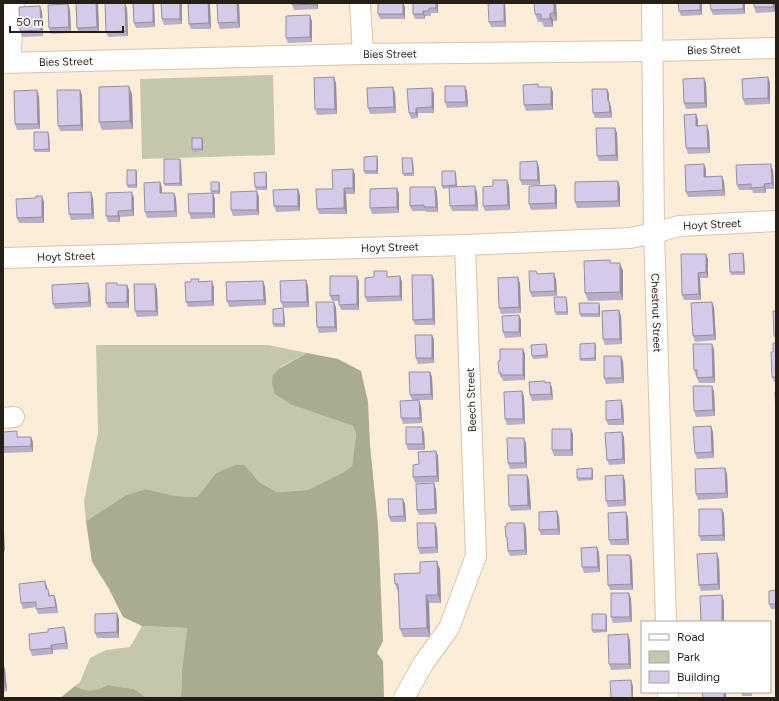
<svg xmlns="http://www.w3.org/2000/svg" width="779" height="701" font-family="Figtree,sans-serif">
<rect width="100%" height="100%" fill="#fcedd8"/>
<path fill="#c5c7ad" d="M273 75 275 155 142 159 140 79Z
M96 345H268L307 353 280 367 292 405 353 426 356 435 352 466 344 472 308 490 277 492 259 482 245 465 216 473 197 497 176 496 145 489 126 495 86 521 84 501 98 433Z
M142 626 187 628 182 670 181 698H147L134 689 108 685 93 691 83 690 75 686 80 682 90 658 106 650 130 647Z"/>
<path fill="#aaac8f" d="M307 353 338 359 361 371 368 402 370 445 378 525 383 641 377 653 383 661 384 698H181L182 670 187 628 142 626 123 617 109 589 92 562 86 521 126 495 145 489 176 496 197 497 216 473 235 465H245L259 482 277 492 308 490 344 472 352 466 356 435 353 426 292 405 275 394 272 384 273 375 280 368Z
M108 685 134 689 147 698H60L75 686C89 693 94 691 108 685Z"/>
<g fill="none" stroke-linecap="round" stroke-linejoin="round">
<g stroke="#d6c4ab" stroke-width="22">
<g id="minor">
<path d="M360 3 363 54"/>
<path id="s1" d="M652 3 654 233 666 622"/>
<path d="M10 62 14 3"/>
<path id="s2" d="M3 63 363 54 653 51 776 48"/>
<path id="s3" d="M3 258 465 245 630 238 654 233 679 226 776 221"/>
<path d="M3 418 14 417"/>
<path d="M668 692V698"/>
<path d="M404 698 423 664 449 628 476 556 465 245"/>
</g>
</g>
<use href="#minor" stroke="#fff" stroke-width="20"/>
</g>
<path fill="#b7afc8" d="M76 3H98L99 32 79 33 77 28Z
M133 3H154L155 27 136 28 134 23Z
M161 3H181L182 5V24L164 25 162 19Z
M239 3 240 28 220 29 218 23Z
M292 3H318V9L294 10Z
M378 3H403L405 7V19H380L378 14Z
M438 3V13H431V16H425V19H415L413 14Z
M505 3 506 27H491L489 22Z
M534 3H556L557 21H553V27H544L542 22H538L535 14Z
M702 3V15L681 16 679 11Z
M710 3H745V14L713 15 711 10Z
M754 3H775V12L756 13 754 7Z
M68 4 70 10 71 33 51 34 49 28Z
M210 4 211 29H191L189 24Z
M127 8 128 36 108 37 106 32Z
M42 11 43 36 22 37 20 31Z
M312 21V42L288 43 286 38Z
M768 77 770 83V104L745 105 743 99Z
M704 78 706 83 707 108 686 109 684 103Z
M336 83 337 114 317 115 315 109Z
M538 84 539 87H551L553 92V110L526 111 524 105Z
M393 87 395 93 396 113 370 114 368 108Z
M432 88 434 94V113H418V118L411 119 409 113Z
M607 89 609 94V101L611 107 612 118H595L593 113Z
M80 90 82 95 83 131H60L58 126Z
M467 91 468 107 447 108 445 102Z
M132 94 133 129 102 130 99 122Z
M39 96 40 129 17 130 15 124Z
M696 114 698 120V126L709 131 710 153 688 154 686 148Z
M615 128 617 133 618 161H599L597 156Z
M48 132 49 135 50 152H35L34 150Z
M203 141V151L193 152 192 149Z
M412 158 413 161 414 176H404L403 174Z
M180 159 181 162 182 186H165L164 184Z
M378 159V174H365L364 171Z
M539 167 540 185H522L520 180Z
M353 169 355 175V194H346L347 214H319L317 209 333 189Z
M706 169V176L724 181 725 196 688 197 686 192Z
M136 170 137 172V188H128L127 185Z
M773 170 774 189H766V193H753L752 190H739L737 185Z
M266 172 267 175V190H256L255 187Z
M456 174 457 187 477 192 478 211H452L450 206 449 188 443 189 442 186Z
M160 182 162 188V193L176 198 177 217 147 218 145 212Z
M220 184V194H213L215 199V218L191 219 189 213 212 193 211 191Z
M509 185 510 210 485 211 483 206Z
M555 185 557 190V209L531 210 529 204Z
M435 187 437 192 438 212H426V211H412L410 206Z
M620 187V207L577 208 575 202Z
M397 188 399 194V213L372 214 370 208Z
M300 195V211L276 212 274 206Z
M259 197V215L233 216 231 210Z
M93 198 94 219 71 220 69 214Z
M134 198V216L120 217V222H108L106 216Z
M44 202V223H19L17 218Z
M743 253 744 256 745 275H731L730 272Z
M706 254 708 259V278H700L701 300H684L682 295Z
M536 271 538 274 556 279 557 296 532 297 530 292Z
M623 271V300L588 301 585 293Z
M432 275 434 280 435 325H415L413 320Z
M389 277 402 282V301L367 302 365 297Z
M306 280 308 286 309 307 283 308 281 302Z
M263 281 265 287 266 305 229 307 227 301Z
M359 281V310H341L339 305V301H332L330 296Z
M200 282 214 287V306L188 307 186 302Z
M520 283 521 313 501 314 499 308Z
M155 284 157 289 158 316 137 317 135 311Z
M118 285H127L129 290V308H108L106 303Z
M90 289 91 307 55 309 53 304Z
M567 300 568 315H556L555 312Z
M600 306V317H581L580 314Z
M336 307 337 332 319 333 317 327Z
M714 307 716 340 695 342 693 336Z
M619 310 621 316 622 344 605 345 603 339Z
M284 311 285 327H274L273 324Z
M776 311V341L774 336Z
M519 315 521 320V337L505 338 503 332Z
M432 335 434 340V363L418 364 416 358Z
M776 343V382H774L772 377 773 352Z
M596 346V361H581L580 359Z
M547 347 548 358 533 359 532 356Z
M714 349 715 383H699L697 378V376H696L694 370Z
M525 354V380L503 381 502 378H501L499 373 500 361Z
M623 361 624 383 606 384 604 378Z
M430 372 432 377 433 400H412L410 395Z
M550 382 552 388 553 400 532 401 530 395Z
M522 391 524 397 525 424 507 425 505 419Z
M714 391 715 416 696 417 694 411Z
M421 406 422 423 403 424 401 418Z
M623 406 624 425H608L606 420Z
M711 426 713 432 714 458 697 459 695 453Z
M3 432 33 442V452L3 453Z
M424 432 425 450H408L406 444Z
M573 434V456H554L552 450Z
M624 437 625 464 609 465 607 460Z
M526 443 527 468 510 469 508 463Z
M436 451 438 456 439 482 415 483 413 477 419 464Z
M725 468 727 474 728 498 698 500 696 494Z
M593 471V480L578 481 577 478Z
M527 475 529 480 531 510 511 511 509 506Z
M623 475 625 481 626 506 608 507 606 501Z
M436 489 437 514 419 515 417 510Z
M403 499 405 504 406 522H391L389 517Z
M722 509 724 514 725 541H701L699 536Z
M557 511 559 517 560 535H541L539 530Z
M626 512 628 518 629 545H611L609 540Z
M524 523 526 528 527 555 510 556 508 551 507 542 506 537Z
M437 528 438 553 420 554 418 548Z
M597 547 599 553 600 572 584 573 582 567Z
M719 559 720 590 701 591 699 585Z
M632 560 633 590H610L608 585Z
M440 569 441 603H429L430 637H403L400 629 399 592H398L395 584 420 573Z
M47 586V589H48L50 596 54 595 56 601 58 613 38 614 36 607 23 609 21 603Z
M776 590V609H771L769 604Z
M631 598 632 622 613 623 611 617Z
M607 617V632L593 633 592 630Z
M119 619V638H97L95 633Z
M66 633 68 649 53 650V654L32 656 30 650Z
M630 640 631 669 611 670 609 664Z
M3 664 5 669 7 691 3 692Z
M741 692H752V696H742Z"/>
<path fill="#958ea2" d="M96 3H98L99 32 97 27Z
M125 3 127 8 128 36 126 31Z
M153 3H154L155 27 153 22Z
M180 3H181L182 5V24L180 19Z
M208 3H209L210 4 211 29 209 23Z
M237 3H239L240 28 238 22Z
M316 3H318V9L316 4Z
M403 3 405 7V19L403 14Z
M436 3H438V13L436 8Z
M504 3H505L506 27 504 21Z
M554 3H556L557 21 554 13Z
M700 3H702V15L700 10Z
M743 3H745V14L743 9Z
M773 3H775V12L773 7Z
M68 4 70 10 71 33 69 27Z
M40 6 42 11 43 36 41 30Z
M423 11 425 16V19L423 14Z
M550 13 553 21V27L550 19Z
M310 15 312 21V42L310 37Z
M334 77 336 83 337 114 335 109Z
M768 77 770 83V104L768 98Z
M704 78 706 83 707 108 705 103Z
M129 86 132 94 133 129 130 121Z
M465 86 467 91 468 107 466 102Z
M393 87 395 93 396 113 394 107Z
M551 87 553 92V110L551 104Z
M432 88 434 94V113L432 107Z
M607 89 609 94V101L611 107 612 118 610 112 608 101Z
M37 90 39 96 40 129 38 124Z
M80 90 82 95 83 131 81 125Z
M416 108 418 113V118L416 113Z
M696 114 698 120V131L696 126Z
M707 125 709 131 710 153 708 148Z
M615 128 617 133 618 161 616 155Z
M48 132 49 135 50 152 49 149Z
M202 138 203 141V151L202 149Z
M377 156 378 159V174L377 171Z
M412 158 413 161 414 176 413 173Z
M180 159 181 162 182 186 180 183Z
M537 161 539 167 540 185 538 180Z
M704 164 706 169V182L704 177Z
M771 164 773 170 774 189 772 183Z
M353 169 355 175V194L353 188Z
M136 170 137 172V188L136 185Z
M455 171 456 174 457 188 456 185Z
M266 172 267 175V190L266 187Z
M722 176 724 181 725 196 723 190Z
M507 180 509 185 510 210 508 205Z
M618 181 620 187V207L618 201Z
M160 182 162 188V199L160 193Z
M219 182 220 184V194L219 191Z
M764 184 766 189V193L764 187Z
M555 185 557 190V209L555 203Z
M475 186 477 192 478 211 476 205Z
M435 187 437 192 438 212 436 207Z
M344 188 346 194 347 214 344 208Z
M397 188 399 194V213L397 207Z
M298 189 300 195V211L298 206Z
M257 191 259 197V215L257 210Z
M91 192 93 198 94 219 92 214Z
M132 192 134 198V216L132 210Z
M174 193 176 198 177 217 175 211Z
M213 193 215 199V218L213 213Z
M42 196 44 202V223L42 217Z
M118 211 120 217V222L118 216Z
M743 253 744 256 745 275 744 272Z
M706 254 708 259V278L706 272Z
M620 263 623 271V300L620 292Z
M554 273 556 279 557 296 555 291Z
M698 273 700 278 701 300 699 294Z
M432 275 434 280 435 325 433 319Z
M357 276 359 281V310L357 304Z
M400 276 402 282V301L400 296Z
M518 277 520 283 521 313 519 307Z
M306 280 308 286 309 307 307 302Z
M212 281 214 287V306L212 301Z
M263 281 265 287 266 305 264 300Z
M88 283 90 289 91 307 89 302Z
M155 284 157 289 158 316 156 311Z
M127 285 129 290V308L127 302Z
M566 297 567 300 568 315 567 312Z
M334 302 336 307 337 332 335 327Z
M712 302 714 307 716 340 714 335Z
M599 303 600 306V317L599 314Z
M283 308 284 311 285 327 284 324Z
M619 310 621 316 622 344 620 339Z
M519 315 521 320V337L519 332Z
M432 335 434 340V363L432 358Z
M595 343 596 346V361L595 358Z
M546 344 547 347 548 358 547 355Z
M712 344 714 349 715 383 713 377Z
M523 349 525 354V380L523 375Z
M621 356 623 361 624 383 622 378Z
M430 372 432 377 433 400 431 394Z
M550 382 552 388 553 400 551 394Z
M3 385 4 387V397L3 393Z
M712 386 714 391 715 416 713 410Z
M522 391 524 397 525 424 523 419Z
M419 400 421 406 422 423 420 418Z
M621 400 623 406 624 425 622 419Z
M711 426 713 432 714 458 712 452Z
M422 427 424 432 425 450 423 444Z
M571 429 573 434V456L571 450Z
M622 432 624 437 625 464 623 459Z
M31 437 33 442V452L31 446Z
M524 438 526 443 527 468 525 463Z
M436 451 438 456 439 482 437 476Z
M592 468 593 471V480L592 478Z
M725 468 727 474 728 498 726 493Z
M527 475 529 480 531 510 528 505Z
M623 475 625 481 626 506 624 500Z
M434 483 436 489 437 514 435 509Z
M403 499 405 504 406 522 404 516Z
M722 509 724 514 725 541 723 535Z
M557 511 559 517 560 535 558 529Z
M626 512 628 518 629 545 627 539Z
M435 523 437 528 438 553 436 547Z
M524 523 526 528 527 555 525 550Z
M3 530 4 532 5 552 3 547Z
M597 547 599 553 600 572 598 567Z
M717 553 719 559 720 590 718 584Z
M630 555 632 560 633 590 631 584Z
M437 561 440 569 441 603 438 595Z
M45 581 47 586 48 595 46 589Z
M629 593 631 598 632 622 630 617Z
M54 595 56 601 58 613 56 607Z
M426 595 429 603 430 637 427 628Z
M722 595 724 601V622H722Z
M117 613 119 619V638L117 632Z
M606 614 607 617V632L606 630Z
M64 627 66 633 68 649 66 643Z
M628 634 630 640 631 669 629 664Z
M51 645 53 650V654L51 648Z
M3 664 5 669 7 691 5 686Z
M631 680 633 686V698H632Z
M724 692H726V698H724Z"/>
<path fill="#d5cbe8" stroke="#958ea2" d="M76 3H96L97 27 77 28Z
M105 3H125L126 31 106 32Z
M133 3H153V22L134 23Z
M161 3H180V19H162Z
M188 3H208L209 23 189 24Z
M217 3H237L238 22 218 23Z
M292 3H316V4L292 5Z
M378 3H403V14H378Z
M413 3H436V8H429V11H423V14H413Z
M488 3H504V21L489 22Z
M534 3H554V13H550V19H541V14H535Z
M678 3H700V10L679 11Z
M710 3H743V9L711 10Z
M754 3H773V7H754Z
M68 4 69 27 49 28 48 5Z
M40 6 41 30 20 31 19 7Z
M310 15V37L286 38V16Z
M334 77 335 109H315L314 78Z
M768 77V98L743 99 742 79Z
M704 78 705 103H684L683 79Z
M538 84V87H551V104L524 105 523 85Z
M129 86 130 121 99 122V87Z
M445 86H465L466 102H445Z
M393 87 394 107 368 108 367 88Z
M432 88V107L416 108V113H409L407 89Z
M592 89H607L608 101H609L610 112 593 113Z
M37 90 38 124H15L14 91Z
M57 90H80L81 125 58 126Z
M696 114V126L707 125 708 148H686L684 115Z
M596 128H615L616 155 597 156Z
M34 132H48L49 149 34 150Z
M192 138H202V149H192Z
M377 156V171H364V157Z
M402 158H412L413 173 403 174Z
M164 159H180V183L164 184Z
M537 161 538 180H520V162Z
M704 164V177L722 176 723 190 686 192 685 165Z
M771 164 772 183 764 184V187L751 188V184L737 185 736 165Z
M353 169V188H344V208L317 209 316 189H333L332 170Z
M127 170H136V185H127Z
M442 171H455L456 185 442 186Z
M266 172V187H255L254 173Z
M493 180H507L508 205 483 206V187L493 186Z
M618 181V201L575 202V182Z
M160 182V193H174L175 211 145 212 144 183Z
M211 182H219V191H211Z
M555 185V203L529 204V186Z
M475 186 476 205 450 206 449 187Z
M410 187H435L436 207H424V205L410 206Z
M397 188V207L370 208V189Z
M298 189V206H274L273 190Z
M257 191V210H231V192Z
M91 192 92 214H69L68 193Z
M132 192V210L118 211V216H106V193Z
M213 193V213H189L188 194Z
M36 196H42V217L17 218 16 199 36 198Z
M743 253 744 272H730L729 254Z
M681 254H706V272L698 273 699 294 682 295Z
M610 260V263H620V292L585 293 584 261Z
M374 271H387V277L400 276V296L365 297V278L374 277Z
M529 271H536L537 274 554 273 555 291 530 292Z
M412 275H432L433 319 413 320Z
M330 276H357V304L339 305V295L330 296Z
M518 277 519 307 499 308 498 278Z
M191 279H199L198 282 212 281V301L186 302 185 282H191Z
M306 280 307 302H281L280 281Z
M263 281 264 300 227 301 226 282Z
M88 283 89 302 53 304 52 285Z
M106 283H117V285H127V302L106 303Z
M134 284H155L156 311H135Z
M554 297H566L567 312H555Z
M316 302H334L335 327H317Z
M712 302 714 335 693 336 691 303Z
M579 303H599V314H580Z
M283 308 284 324H273V309Z
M619 310 620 339H603L602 311Z
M773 311H776V336H774Z
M519 315V332H503L502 316Z
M415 335H432V358H416Z
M595 343V358L580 359V344Z
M773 343H776V377H772L771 352H773Z
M546 344 547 355 532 356 531 345Z
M693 344H712L713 377 697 378V370H694Z
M500 349H523V375H501V373H499L498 361H500Z
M604 356H621L622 378H604Z
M409 372H430L431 394 410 395Z
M545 381V383L550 382 551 394 530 395 529 382Z
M693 386H712L713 410 694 411Z
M522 391 523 419H505L504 392Z
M775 392H776V417Z
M419 400 420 418H401L400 401Z
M621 400 622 419 606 420V401Z
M711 426 712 452 695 453 693 427Z
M406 427H422L423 444H406Z
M552 429H571V450H552Z
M17 431V437H31V446L3 447V432Z
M622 432 623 459 607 460 605 433Z
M507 438H524L525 463H508Z
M436 451 437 476 413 477V465L419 464 418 452Z
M592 468V478H577V469Z
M725 468 726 493 696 494 695 469Z
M508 475H527L528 505 509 506Z
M623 475 624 500 606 501 605 476Z
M434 483 435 509 417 510 416 484Z
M388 499H403L404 516 389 517Z
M699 509H722L723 535 699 536Z
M557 511 558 529 539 530V512Z
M626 512 627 539 609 540 608 513Z
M417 523H435L436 547 418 548Z
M507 523H524L525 550 508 551 507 537H506L505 526H507Z
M597 547 598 567H582L581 548Z
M717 553 718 584 699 585 697 554Z
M607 555H630L631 584 608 585Z
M437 561 438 595H426L427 628 400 629 398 584H395L394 574 420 573V562Z
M45 581 46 589H48L49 596 54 595 56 607 36 609V602L21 603 19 584Z
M776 590V604H769V591Z
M611 593H629L630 617H611Z
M722 595V622H701L700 596Z
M117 613V632L95 633V614Z
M592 614H606V630H592Z
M64 627 66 643 51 645V648L30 650 29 634 48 632V629Z
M628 634 629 664H609L608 635Z
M3 664 5 686H3Z
M631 680 632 698H611L610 681Z
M702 692H724V698H703Z
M741 692H751V693H741Z"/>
<g text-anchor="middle" stroke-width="3.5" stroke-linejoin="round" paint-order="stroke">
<g font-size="11" fill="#261f15" stroke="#fff">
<text dy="4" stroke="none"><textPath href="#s2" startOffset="711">Bies Street</textPath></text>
<text dy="4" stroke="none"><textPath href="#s2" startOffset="387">Bies Street</textPath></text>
<text dy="4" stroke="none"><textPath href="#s2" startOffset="63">Bies Street</textPath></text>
<text dy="4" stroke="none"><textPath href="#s3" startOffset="711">Hoyt Street</textPath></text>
<text dy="4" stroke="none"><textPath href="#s3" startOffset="387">Hoyt Street</textPath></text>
<text dy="4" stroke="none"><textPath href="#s3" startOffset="63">Hoyt Street</textPath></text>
<text dy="4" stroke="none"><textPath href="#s1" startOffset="310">Chestnut Street</textPath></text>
<text transform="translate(471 400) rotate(-92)" y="4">Beech Street</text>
</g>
</g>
<rect width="779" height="701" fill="none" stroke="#261f15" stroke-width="8"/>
<rect x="641" y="621" width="130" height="72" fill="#ffffff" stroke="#a8a5a1"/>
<rect x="649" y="634" width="20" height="6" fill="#ffffff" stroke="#a8a5a1"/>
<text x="677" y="641" font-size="12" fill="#261f15">Road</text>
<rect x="649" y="651" width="20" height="12" fill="#c5c7ad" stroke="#a8a5a1"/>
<text x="677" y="661" font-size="12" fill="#261f15">Park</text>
<rect x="649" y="671" width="20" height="12" fill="#d5cbe8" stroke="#a8a5a1"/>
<text x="677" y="681" font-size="12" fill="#261f15">Building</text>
<path d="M10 26v6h113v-6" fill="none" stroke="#261f15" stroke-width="2"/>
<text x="16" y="26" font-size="12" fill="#261f15" stroke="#ffffff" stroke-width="3" paint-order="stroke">50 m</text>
</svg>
